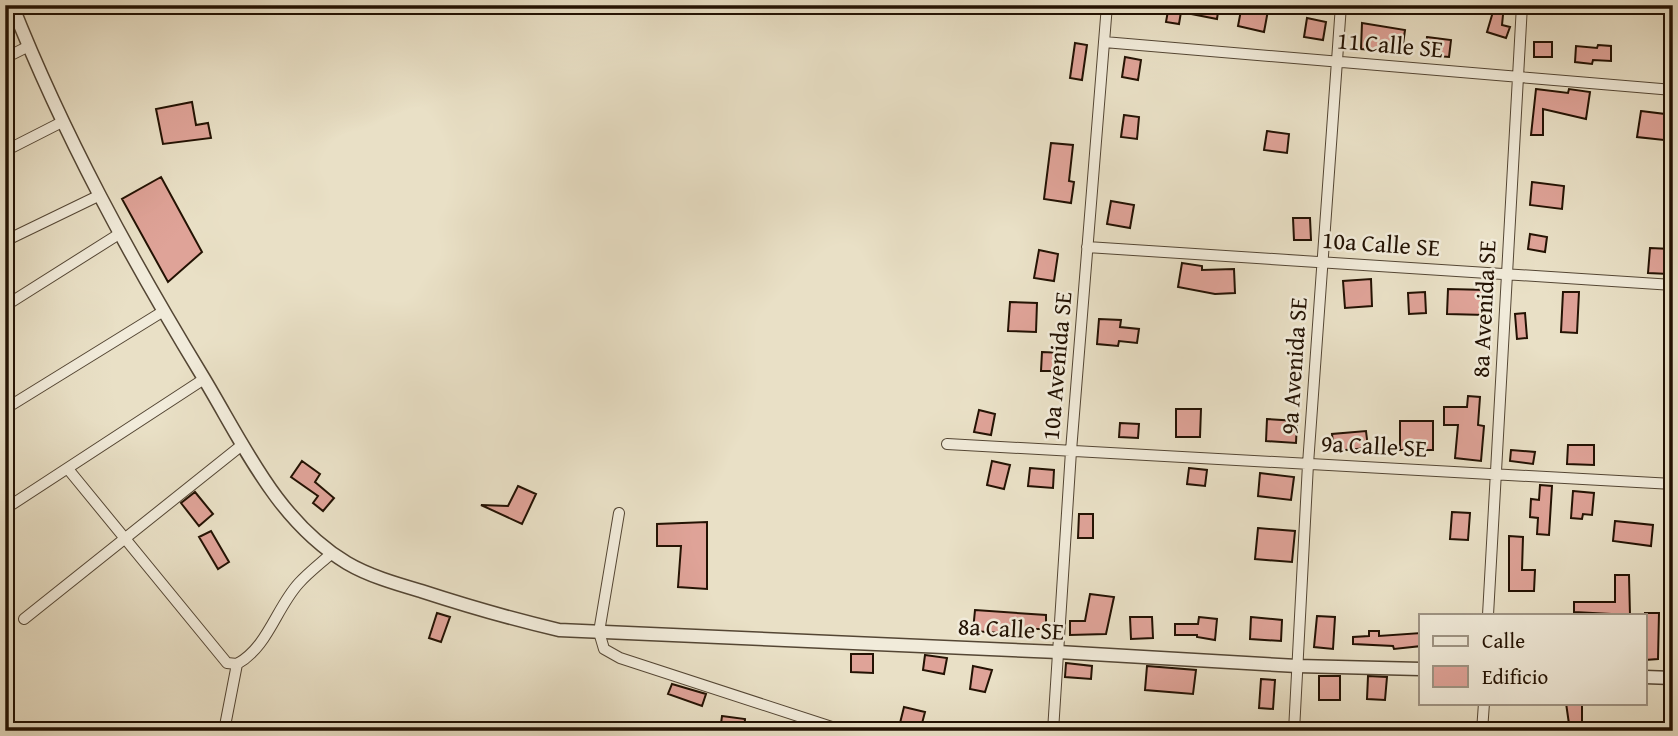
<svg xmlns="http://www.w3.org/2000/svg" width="1678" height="736" font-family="'Gentium Book Plus',serif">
<rect width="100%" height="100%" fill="#e9e0c6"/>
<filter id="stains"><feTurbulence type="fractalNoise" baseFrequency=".00286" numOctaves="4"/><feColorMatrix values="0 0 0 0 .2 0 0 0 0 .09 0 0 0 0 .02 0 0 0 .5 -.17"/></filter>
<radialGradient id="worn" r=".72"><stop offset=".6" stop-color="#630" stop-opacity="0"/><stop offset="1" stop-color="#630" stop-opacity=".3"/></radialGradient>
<path fill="#dfa398" stroke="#231203" stroke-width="2" d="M1169 5H1219L1217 19 1181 12 1179 24 1166 22Z
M1242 5H1269L1264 32 1238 26Z
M1495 5H1504L1502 25 1510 27 1506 38 1487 32Z
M1307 18 1326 22 1323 40 1304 37Z
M1362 23 1405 30 1402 52 1361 49Z
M1427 37 1451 40 1449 57 1425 55Z
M1534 42H1552V57H1534Z
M1075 43 1087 45 1082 80 1070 78Z
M1598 45 1611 46V61L1593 60 1592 64 1575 62 1576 46 1597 48Z
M1125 57 1141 60 1138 80 1122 77Z
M1536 89 1568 93 1569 89 1590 92 1586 119 1543 109V135H1531Z
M192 102 196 125 208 123 211 138 163 144 156 109Z
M1641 111 1673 115V141L1637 137Z
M1124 115 1139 117 1137 139 1121 137Z
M1267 131 1289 134 1287 153 1264 150Z
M1051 143 1073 145 1069 181 1074 182 1071 203 1044 199Z
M161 177 202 252 168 282 122 199Z
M1532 182 1564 186 1562 209 1530 205Z
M1111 201 1134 205 1130 228 1107 224Z
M1293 218H1310L1311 240H1294Z
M1530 234 1547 237 1545 252 1528 249Z
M1650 248 1671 249 1669 274 1648 273Z
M1039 250 1058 254 1054 281 1034 278Z
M1182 263 1202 266V270L1234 269 1235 293 1215 294 1178 287Z
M1371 279 1372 306 1345 308 1343 281Z
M1448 289 1487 290 1486 315 1447 314Z
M1425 292 1426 313 1409 314 1408 293Z
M1563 292H1579L1577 333 1561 332Z
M1010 302 1037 303 1036 332 1008 331Z
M1525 313 1527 338 1517 339 1515 314Z
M1099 319 1121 320 1120 327 1139 329 1137 343 1119 341 1118 346 1097 344Z
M1042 352 1063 353 1062 371H1041Z
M1468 396 1480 397 1478 425 1484 426 1481 461 1455 458 1458 425H1444V407H1467Z
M1176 409H1201L1200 437H1176Z
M979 410 995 414 991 435 974 432Z
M1267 419 1297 421 1296 443 1266 441Z
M1400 421H1433V450H1400Z
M1120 423 1139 424 1138 438 1119 437Z
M1366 431 1368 448 1334 451 1332 434Z
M1568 445H1594V465L1567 464Z
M1511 450 1535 452 1533 464 1510 461Z
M302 461 320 474 315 482 334 498 323 511 313 503 318 496 291 477Z
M992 461 1010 465 1004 489 987 485Z
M1030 468 1054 470 1053 488 1028 486Z
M1189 468 1207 470 1205 486 1187 484Z
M1260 473 1294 477 1291 500 1258 496Z
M1540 485 1552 486 1549 535 1537 534 1538 518 1530 517 1531 499 1539 500Z
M518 486 536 494 522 524 481 505 508 506Z
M1573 491 1594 493 1592 515 1583 514 1582 519 1571 518Z
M195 492 213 514 199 526 181 503Z
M1452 512 1470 513 1468 540 1450 539Z
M1079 514H1093V538H1078Z
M1615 521 1653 525 1651 546 1613 541Z
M707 522V589L678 587 681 546H657V524Z
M1258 528 1295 531 1292 562 1255 559Z
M211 531 229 562 218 569 199 537Z
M1509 536 1523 537 1522 570H1535L1534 591H1509Z
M1615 575H1629L1630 615 1574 612V602H1615Z
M1090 594 1114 597 1106 634 1070 635V621H1085Z
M975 610 1046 615V629H1002L1001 633 973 631Z
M437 613 450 617 441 642 429 638Z
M1645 613H1659L1658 659 1645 660Z
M1317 616 1335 617 1333 649 1314 647Z
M1130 617H1152L1153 638 1131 639Z
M1199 617 1217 619 1215 640 1197 637V635H1175V624H1198Z
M1251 617 1282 620 1281 641 1250 639Z
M1369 631H1379V636L1421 633V646L1394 649 1393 646 1353 644V637L1369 636Z
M851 654H873V673L851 672Z
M925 655 947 658 944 674 923 670Z
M1066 663 1092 666 1091 679 1065 677Z
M973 666 992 670 985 692 970 689Z
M1147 666 1196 670 1193 694 1145 690Z
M1319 676H1340V700H1319Z
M1368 676 1387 677 1385 700 1367 699Z
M1261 679 1275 680 1273 709 1259 708Z
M672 684 706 694 702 706 668 694Z
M1566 703H1582V731H1570Z
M904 707 925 712 920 731H898Z
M722 716 745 719 744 731H720Z"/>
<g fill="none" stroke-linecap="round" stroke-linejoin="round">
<g stroke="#544634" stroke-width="12">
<path id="minor" d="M1104 42 1673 90
M5 58 29 46
M5 151 62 122
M5 241 98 196
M1087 247 1673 285
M5 306 119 234
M5 409 162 312
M947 444 1673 484
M68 469 227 663 237 664C268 647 276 608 299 583 309 572 321 563 332 553
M5 509 204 379
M619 513 599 632 604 649 620 658 844 731
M1488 615 1522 5
M24 619 242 445
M224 731 237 664
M1053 731 1071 451 1107 5
M1294 731 1308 464 1341 5
M1482 731 1484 703
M1669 731 1671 678"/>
</g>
<g stroke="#544634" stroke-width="15">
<path id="tertiary" d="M12 5C64 136 130 257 203 377 244 445 277 521 347 563 369 576 397 584 421 591 467 606 512 619 559 630L1058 652 1297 666 1421 669
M1645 677 1673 678
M1671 678 1673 512"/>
</g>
<use href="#minor" stroke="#f1ebda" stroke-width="10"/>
<use href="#tertiary" stroke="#f1ebda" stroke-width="12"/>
</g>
<g text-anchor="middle" stroke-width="5" stroke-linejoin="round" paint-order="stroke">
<g font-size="24" fill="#231203" stroke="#f1ebda">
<text transform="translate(1390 45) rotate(5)" y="8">11 Calle SE</text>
<text transform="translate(1381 244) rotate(4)" y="8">10a Calle SE</text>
<text transform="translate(1484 309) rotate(-87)" y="8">8a Avenida SE</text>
<text transform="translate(1057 366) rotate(-85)" y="8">10a Avenida SE</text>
<text transform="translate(1294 366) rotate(-86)" y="8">9a Avenida SE</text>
<text transform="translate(1374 446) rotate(3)" y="8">9a Calle SE</text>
<text transform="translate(1011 629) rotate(3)" y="8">8a Calle SE</text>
</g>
</g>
<rect width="1678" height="736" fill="none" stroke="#e9e0c6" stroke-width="28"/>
<rect x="7" y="7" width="1664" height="722" fill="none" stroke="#231203" stroke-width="3.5"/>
<rect x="14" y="14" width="1650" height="708" fill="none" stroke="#231203" stroke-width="2"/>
<rect x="1419" y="614" width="228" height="91" fill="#f1ebda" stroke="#9f9484" stroke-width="2"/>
<rect x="1433" y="636" width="35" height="10" fill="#f1ebda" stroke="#9f9484" stroke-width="2"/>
<text x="1482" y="648" font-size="21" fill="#231203">Calle</text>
<rect x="1433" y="666" width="35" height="21" fill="#dfa398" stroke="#9f9484" stroke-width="2"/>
<text x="1482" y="684" font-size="21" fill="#231203">Edificio</text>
<rect width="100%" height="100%" filter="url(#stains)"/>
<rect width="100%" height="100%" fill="url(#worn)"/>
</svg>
